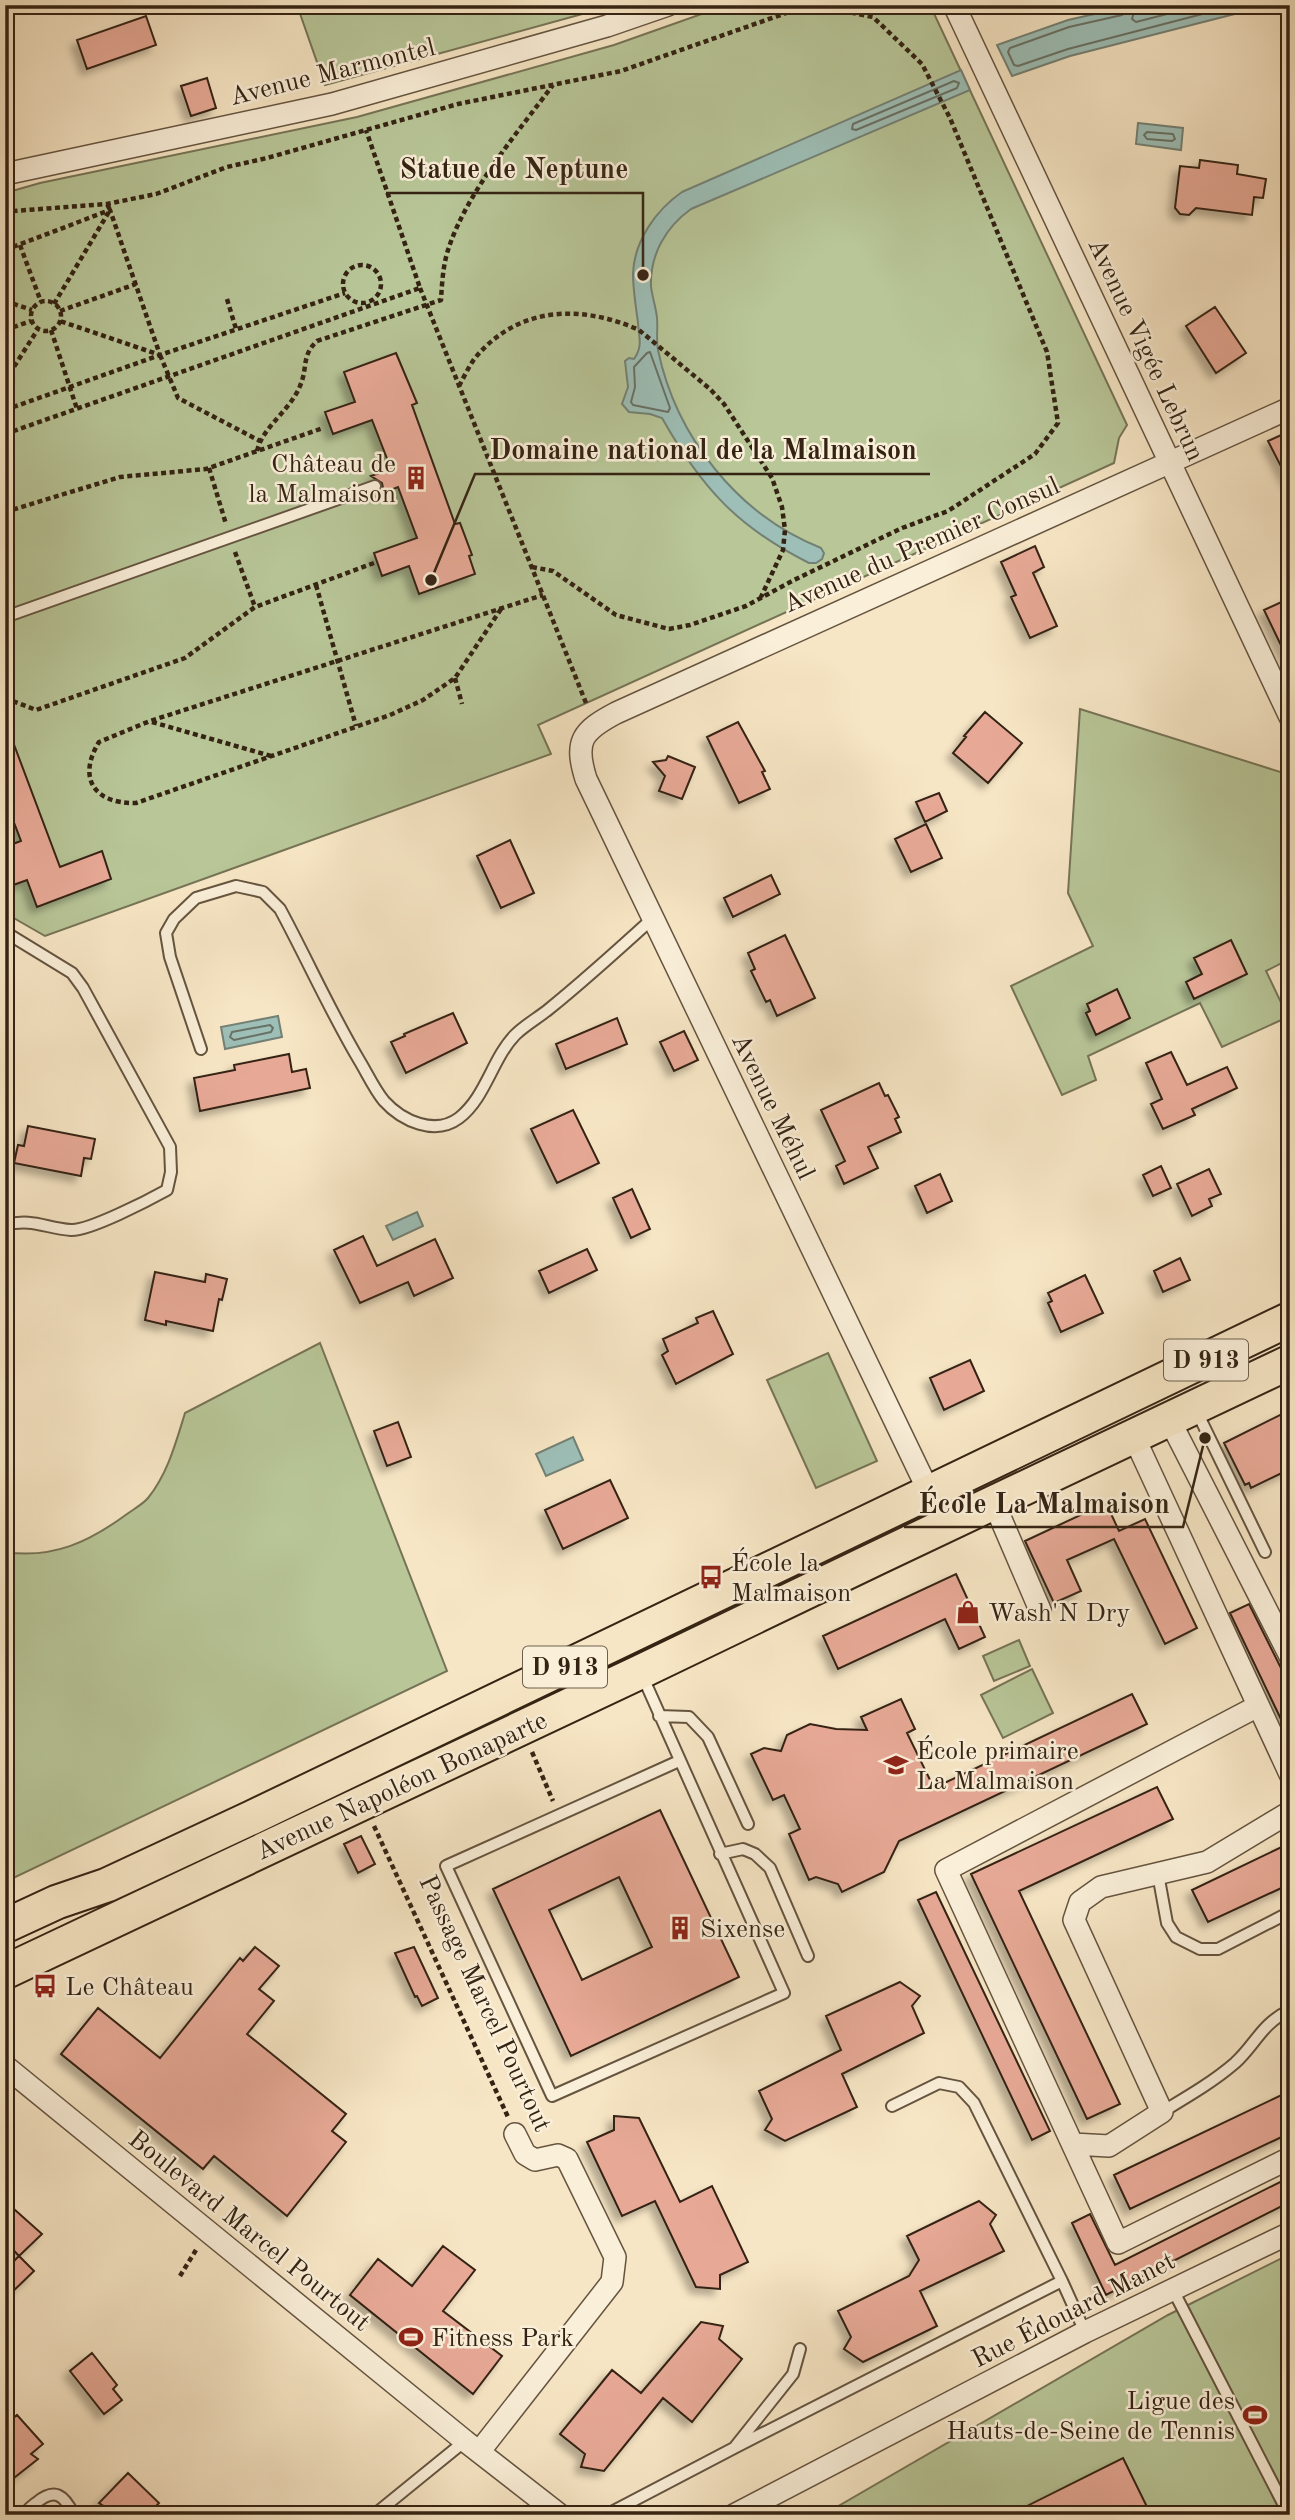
<svg xmlns="http://www.w3.org/2000/svg" width="1295" height="2520" font-family="'Old Standard TT',serif">
<defs>
<filter id="shadow"><feDropShadow dx="-6" dy="6" stdDeviation="3.5" flood-color="#0004"/></filter>
</defs>
<rect width="100%" height="100%" fill="#f7e6c5"/>
<filter id="stains"><feTurbulence type="fractalNoise" baseFrequency=".00286" numOctaves="4"/><feColorMatrix values="0 0 0 0 .2 0 0 0 0 .09 0 0 0 0 .02 0 0 0 .5 -.17"/></filter>
<radialGradient id="worn" r=".72"><stop offset=".6" stop-color="#630" stop-opacity="0"/><stop offset="1" stop-color="#630" stop-opacity=".3"/></radialGradient>
<path fill="#b8c698" stroke="#767456" stroke-width="2" d="M297 5H615L325 85Z
M727 5H930L1127 425 1119 438 1114 463 538 725 551 754 45 936 5 913V193L40 183 357 117 614 45Z
M1080 709 1290 775V959L1266 971 1288 1017 1222 1047 1200 1003 1088 1056 1096 1080 1062 1095 1011 986 1093 946 1068 893Z
M320 1343 447 1671 5 1882V1552C53 1559 89 1542 127 1514 134 1509 143 1504 148 1498 168 1473 176 1442 185 1413Z
M828 1353 877 1461 816 1488 767 1380Z
M1019 1640 1030 1666 994 1681 983 1656Z
M1032 1669 1053 1713 1003 1738 981 1695Z
M1290 2254V2515H823L1168 2315Z"/>
<path fill="#9dbfb7" stroke="#738175" stroke-width="2" d="M1134 5H1270L1070 56 1012 76 997 45 1068 20Z
M961 70 970 90 691 209C666 227 650 254 651 286 652 297 656 307 657 318 658 328 656 339 658 350 676 437 738 515 821 548L824 553 822 559 816 563H809C737 527 701 487 662 418L650 414 629 412 622 404 628 387 625 361 629 358 634 359C643 346 639 338 638 323 636 307 633 290 633 274 634 241 656 210 682 192Z
M1138 123 1183 128 1181 150 1136 144Z
M278 1016 282 1037 225 1049 221 1027Z
M417 1212 423 1226 393 1240 386 1226Z
M573 1437 583 1460 546 1476 536 1454Z"/>
<g fill="none" stroke-linecap="round" stroke-linejoin="round">
<path stroke="#687165" stroke-width="2" d="M1127 5 1126 11 1122 15 1069 27 1010 48 1008 52 1014 65 1018 66 1068 49 1237 5
M1136 5 1132 19 1136 22 1202 5
M954 81 959 83 957 88 856 130 852 129 853 124Z
M1147 132 1173 134 1175 139 1172 141 1147 139 1144 135Z
M650 352 670 408 668 412 633 405 631 402 635 387 634 367 647 353Z
M270 1025 273 1028 271 1032 234 1040 230 1037 232 1032Z"/>
</g>
<path fill="#e7a996" stroke="#342313" stroke-width="2" fill-rule="evenodd" filter="url(#shadow)" d="M146 16 156 45 87 69 77 40Z
M207 78 216 108 191 116 181 86Z
M1200 160 1238 165 1237 174 1266 179 1263 198 1254 197 1252 215 1196 208 1189 215 1180 214 1175 208 1180 166 1199 168Z
M1215 307 1246 353 1216 373 1186 326Z
M396 353 417 403 412 405 455 524 460 523 472 555 469 556 475 574 419 594 409 566 382 576 374 553 417 538 398 487 378 495 383 488 382 483 371 476 391 469 372 420 333 434 325 412 355 402 344 372Z
M1290 431V484L1268 441Z
M1035 546 1044 567 1033 573 1057 626 1030 638 1011 597 1016 595 1001 562Z
M1290 598V664L1264 610Z
M985 712 1022 743 988 783 953 753 966 737 964 736Z
M738 722 765 771 762 772 770 789 739 803 707 737Z
M5 726H7L60 867 102 851 111 879 37 907 27 880 5 888V847L21 841 5 799Z
M668 756 695 767 682 799 659 791 665 776 653 762 666 760Z
M939 793 947 811 925 822 916 802Z
M926 824 942 858 911 872 895 839Z
M510 840 534 893 501 908 477 856Z
M771 875 780 894 733 917 724 898Z
M785 935 815 998 777 1016 770 1000 766 1002 751 971 755 969 748 953Z
M1231 940 1247 974 1194 999 1186 982 1202 974 1194 958Z
M1117 989 1130 1018 1096 1035 1086 1013 1090 1011 1087 1004Z
M453 1013 467 1043 406 1073 391 1042 405 1036 404 1034Z
M617 1018 627 1044 566 1069 556 1044Z
M684 1031 698 1060 674 1071 660 1042Z
M1171 1052 1187 1085 1227 1067 1237 1088 1192 1109 1195 1115 1163 1129 1151 1104 1162 1099 1146 1063Z
M289 1054 292 1072 306 1069 310 1088 200 1111 194 1078 235 1070 234 1065Z
M879 1083 885 1096 888 1095 899 1117 895 1119 901 1132 868 1147 878 1168 844 1184 836 1166 845 1161 821 1110Z
M573 1110 599 1163 557 1183 531 1129Z
M28 1126 95 1139 91 1159 84 1158 81 1176 14 1163 18 1145 24 1146Z
M1161 1166 1171 1188 1153 1196 1143 1175Z
M1209 1169 1221 1194 1209 1199 1212 1206 1192 1216 1177 1184Z
M940 1174 952 1201 927 1213 915 1186Z
M632 1189 650 1229 631 1238 613 1198Z
M363 1236 377 1266 435 1239 453 1278 414 1296 408 1282 360 1303 334 1250Z
M587 1249 597 1270 549 1293 539 1271Z
M1180 1258 1190 1280 1163 1292 1154 1271Z
M155 1272 205 1282 206 1274 227 1279 222 1300 219 1299 213 1331 166 1321V1325L145 1320Z
M1085 1275 1103 1313 1061 1332 1048 1303 1052 1301 1048 1293Z
M713 1311 733 1354 676 1384 662 1355 668 1351 663 1339 698 1323 696 1318Z
M970 1360 984 1391 944 1410 930 1378Z
M1290 1410V1469L1251 1488 1249 1483 1245 1485 1224 1443Z
M398 1422 411 1457 387 1466 374 1431Z
M610 1480 628 1518 563 1549 545 1510Z
M1106 1503 1119 1531 1145 1519 1197 1628 1165 1644 1114 1539 1067 1560 1081 1591 1054 1603 1025 1541Z
M956 1574 985 1637 959 1649 945 1619 838 1669 823 1636Z
M1249 1604 1290 1686V1738L1230 1613Z
M1132 1694 1147 1724 899 1841 884 1872 842 1892 838 1884 816 1877 809 1880 789 1834 800 1829 784 1795 773 1800 751 1754 764 1748 781 1751 787 1735 810 1724 836 1729 867 1730 861 1717 901 1699 915 1729 907 1733 934 1788Z
M1157 1787 1173 1819 1019 1891 1120 2104 1087 2119 971 1874Z
M660 1810 739 1977 571 2056 493 1889ZM619 1877 652 1947 582 1980 549 1910Z
M361 1836 375 1864 358 1873 344 1844Z
M1290 1843V1884L1208 1922 1192 1890Z
M936 1892 1050 2131 1032 2140 918 1900Z
M255 1947 279 1966 259 1989 274 2001 247 2034 346 2114 332 2131 346 2142 287 2216 214 2156 203 2169 61 2054 98 2008 160 2058 240 1958 243 1961Z
M414 1947 438 1998 422 2006 417 1996 415 1997 395 1953Z
M900 1982 920 1996 912 2006 924 2033 842 2074 857 2107 785 2141 765 2130 772 2119 759 2091 841 2050 826 2016Z
M1290 2091V2133L1130 2209 1114 2175Z
M614 2116 639 2118 680 2202 712 2186 748 2262 720 2275V2289L696 2287 655 2201 622 2216 587 2142 614 2130Z
M1290 2177V2202L1106 2295 1072 2223 1090 2214 1115 2265Z
M5 2201 42 2234 19 2256 34 2271 5 2299V2270L19 2256 5 2241Z
M979 2201 996 2215 990 2224 1004 2251 920 2291 937 2326 863 2362 844 2349 851 2337 838 2311 909 2276 919 2260 907 2236Z
M443 2246 475 2270 443 2311 502 2356 473 2394 350 2295 378 2259 412 2286Z
M701 2322 723 2326 719 2339 742 2359 692 2422 663 2398 604 2471 581 2467 585 2454 560 2434 612 2370 641 2393Z
M92 2353 117 2385 113 2389 122 2400 104 2414 70 2371Z
M17 2415 43 2444 31 2454 38 2459 5 2485V2425Z
M1123 2458 1151 2515H1009Z
M128 2473 159 2503 148 2515H118L99 2503Z"/>
<g fill="none" stroke-linecap="round" stroke-linejoin="round">
<g stroke="#655440" stroke-width="14">
<path id="service" d="M5 617 375 486
M5 932 72 973 83 988 170 1147 171 1172 167 1190C149 1200 89 1231 71 1230 45 1228 33 1218 5 1225
M201 1049 170 957 166 933 174 919 196 898 236 886 263 892 280 909C307 959 330 1011 359 1060 367 1073 374 1089 384 1101 402 1121 435 1136 459 1118 486 1097 492 1059 515 1035 525 1025 538 1018 549 1009 585 980 619 949 653 918
M1196 1410 1265 1552
M642 1675 784 1993 552 2096 446 1866 679 1761
M659 1716 689 1717 708 1737 748 1824
M720 1854 743 1849 755 1854 770 1868 808 1956
M1158 1874 1167 1923 1176 1937 1200 1949H1218L1290 1912
M1162 2112C1187 2097 1213 2082 1235 2063 1256 2044 1261 2024 1290 2010
M1062 2281 1085 2332
M1173 2290 1289 2515
M800 2349 793 2374 734 2448 1062 2281 974 2103 959 2087 939 2083 892 2106
M25 2515C27 2509 31 2507 36 2503 55 2487 64 2495 74 2515
M374 2515 465 2441
M606 2515 734 2448"/>
</g>
<g stroke="#655440" stroke-width="24">
<path id="minor" d="M954 5 1290 717
M5 174 332 104 607 26 668 5
M1169 1419 1290 1656
M1134 1437 1290 1774
M930 1494 586 779C574 741 582 731 616 713L1290 408
M994 1503 1040 1610
M1258 1706 946 1870 1118 2243 1290 2158
M5 2066 465 2441 560 2515
M1073 2144 1109 2146 1162 2112 1074 1920 1080 1902 1101 1887 1207 1862 1290 1812
M479 2452 612 2282 615 2257 567 2159 558 2155 535 2160 525 2154 515 2134
M734 2515 1085 2332 1290 2233"/>
</g>
<g stroke="#342313" stroke-width="37">
<path id="primary" d="M5 1926 57 1902 107 1885 251 1818 1290 1319
M5 1972 640 1672 879 1557 1290 1362"/>
</g>
<path stroke="#342313" stroke-width="4.5" stroke-dasharray="5 3.5" stroke-linecap="butt" d="M5 215 13 211 107 204 156 194 227 167 267 158 458 104 621 71 809 5
M20 245 41 302
M5 250 110 210 160 355 60 321
M343 284a19 19 0 1 1 38 0a19 19 0 1 1-38 0Z
M420 288 586 703
M227 299 236 329
M31 316a15 15 0 1 1 30 0a15 15 0 1 1-30 0Z
M5 301 32 310
M54 304 110 210 107 204
M60 311 136 284
M5 330 31 321
M51 330 77 409
M160 355 178 398 260 441
M5 381 38 329
M459 386C464 377 469 366 475 358 518 306 581 304 639 330L710 389 724 404 772 478 782 507 785 530 783 550 761 597
M5 410 160 355 345 293
M5 434 420 288 366 130
M257 451C263 426 290 411 300 386 308 368 301 356 317 341L441 300C442 283 443 264 449 247 468 191 517 133 553 85
M209 468 226 524
M5 512 120 477 206 469 323 428
M235 552 255 607
M532 567 553 571 616 615 669 629 690 625 746 606 794 580 902 528 948 511 1035 454 1058 423 1047 352 950 118 922 64 873 17 813 5
M316 585 356 726
M501 609 455 678 423 700 390 715 136 803C94 804 77 778 99 742L150 721 543 595
M455 678 462 704
M5 698 36 710 185 658 255 607 374 563
M152 722 271 756
M532 1752 553 1801
M374 1826 508 2117
M180 2276 196 2250"/>
<use href="#service" stroke="#faefd9" stroke-width="10"/>
<use href="#minor" stroke="#faefd9" stroke-width="21"/>
<use href="#primary" stroke="#f7e6c5" stroke-width="33"/>
</g>
<defs>
<g id="building-bare" transform="scale(1.89)"><path d="M-4-6H4V6H1V3H-1V6H-4ZM-2.5-4.3h1.7v1.8h-1.7ZM.8-4.3h1.7v1.8H.8ZM-2.5-1h1.7V.8h-1.7ZM.8-1h1.7V.8H.8Z" fill="#8f2418" stroke="#faefd9" stroke-width="2.5" paint-order="stroke"/></g>
<g id="bus-bare" transform="scale(1.89)"><path d="M-5-6H5V4H4V6H2V4H-2V6H-4V4H-5ZM-3.5-4V0h7V-4ZM-3.5 1.2v1.5H-2V1.2ZM2 1.2v1.5H3.5V1.2Z" fill="#8f2418" stroke="#faefd9" stroke-width="2.5" paint-order="stroke"/></g>
<g id="shop-bare" transform="scale(1.89)"><path d="M-5-2.5h2.3a2.7 3.5 0 0 1 5.4 0H5L5.5 6h-11ZM-1.5-2.5h3a1.5 2.3 0 0 0-3 0Z" fill="#8f2418" stroke="#faefd9" stroke-width="2.5" paint-order="stroke"/></g>
<g id="school-bare" transform="scale(1.89)"><path d="M0-5L7-2L0 1L-7-2ZM-4 1L0 2.5L4 1V4Q0 6-4 4Z" fill="#8f2418" stroke="#faefd9" stroke-width="2.5" paint-order="stroke"/></g>
<g id="stadium-bare" transform="scale(1.89)"><path d="M0-5a6.5 5 0 1 0 0 10a6.5 5 0 1 0 0-10ZM-3.5-1.8h7v3.6h-7Z" fill="#8f2418" stroke="#faefd9" stroke-width="2.5" paint-order="stroke"/></g>
</defs>
<g fill-rule="evenodd">
<use href="#building-bare" x="416" y="478"/>
<use href="#bus-bare" x="711" y="1577"/>
<use href="#shop-bare" x="968" y="1612"/>
<use href="#school-bare" x="896" y="1765"/>
<use href="#building-bare" x="680" y="1928"/>
<use href="#bus-bare" x="45" y="1986"/>
<use href="#stadium-bare" x="411" y="2337"/>
<use href="#stadium-bare" x="1255" y="2415"/>
</g>
<g text-anchor="middle" stroke-width="5" stroke-linejoin="round" paint-order="stroke">
<g fill="#faefd9" stroke="#6f604e" stroke-width="2">
<rect x="1164" y="1339.5" width="84" height="41" rx="5"/>
<rect x="523" y="1646.5" width="84" height="41" rx="5"/>
</g>
<g font-size="24" font-weight="bold" fill="#342313">
<text x="1206" y="1368">D 913</text>
<text x="565" y="1675">D 913</text>
</g>
<g font-size="26" fill="#342313" stroke="#faefd9">
<text transform="translate(332 71) rotate(-14)" y="9">Avenue Marmontel</text>
<text transform="translate(1147 349) rotate(65)" y="9">Avenue Vigée Lebrun</text>
<text transform="translate(921 544) rotate(-24)" y="9">Avenue du Premier Consul</text>
<text transform="translate(774 1106) rotate(64)" y="9">Avenue Méhul</text>
<text transform="translate(401 1785) rotate(-25)" y="9">Avenue Napoléon Bonaparte</text>
<text transform="translate(486 2003) rotate(65)" y="9">Passage Marcel Pourtout</text>
<text transform="translate(250 2230) rotate(39)" y="9">Boulevard Marcel Pourtout</text>
<text transform="translate(1073 2309) rotate(-27)" y="9">Rue Édouard Manet</text>
</g>
<g font-size="26" fill="#342313" stroke="#faefd9" text-anchor="start">
<text x="396" y="472" text-anchor="end">Château de<tspan x="396" dy="30">la Malmaison</tspan></text>
<text x="731" y="1571">École la<tspan x="731" dy="30">Malmaison</tspan></text>
<text x="988" y="1621">Wash'N Dry</text>
<text x="916" y="1759">École primaire<tspan x="916" dy="30">La Malmaison</tspan></text>
<text x="700" y="1937">Sixense</text>
<text x="65" y="1995">Le Château</text>
<text x="431" y="2346">Fitness Park</text>
<text x="1235" y="2409" text-anchor="end">Ligue des<tspan x="1235" dy="30">Hauts-de-Seine de Tennis</tspan></text>
</g>
</g>
<path fill="none" stroke="#342313" stroke-width="2.5" d="M643 275L643 193H386M431 580L475 474H930M1205 1438L1183 1527H904"/>
<g fill="#342313" stroke="#faefd9" stroke-width="2.5">
<circle cx="643" cy="275" r="7"/>
<circle cx="431" cy="580" r="7"/>
<circle cx="1205" cy="1438" r="7"/>
</g>
<g font-size="28" text-anchor="middle" font-weight="bold" fill="#342313" stroke="#faefd9" stroke-width="5" stroke-linejoin="round" paint-order="stroke">
<text x="514" y="178">Statue de Neptune</text>
<text x="703" y="459">Domaine national de la Malmaison</text>
<text x="1044" y="1513">École La Malmaison</text>
</g>
<rect width="1295" height="2520" fill="none" stroke="#f7e6c5" stroke-width="28"/>
<rect x="7" y="7" width="1281" height="2506" fill="none" stroke="#342313" stroke-width="3.5"/>
<rect x="14" y="14" width="1267" height="2492" fill="none" stroke="#342313" stroke-width="2"/>
<rect width="100%" height="100%" filter="url(#stains)"/>
<rect width="100%" height="100%" fill="url(#worn)"/>
</svg>
